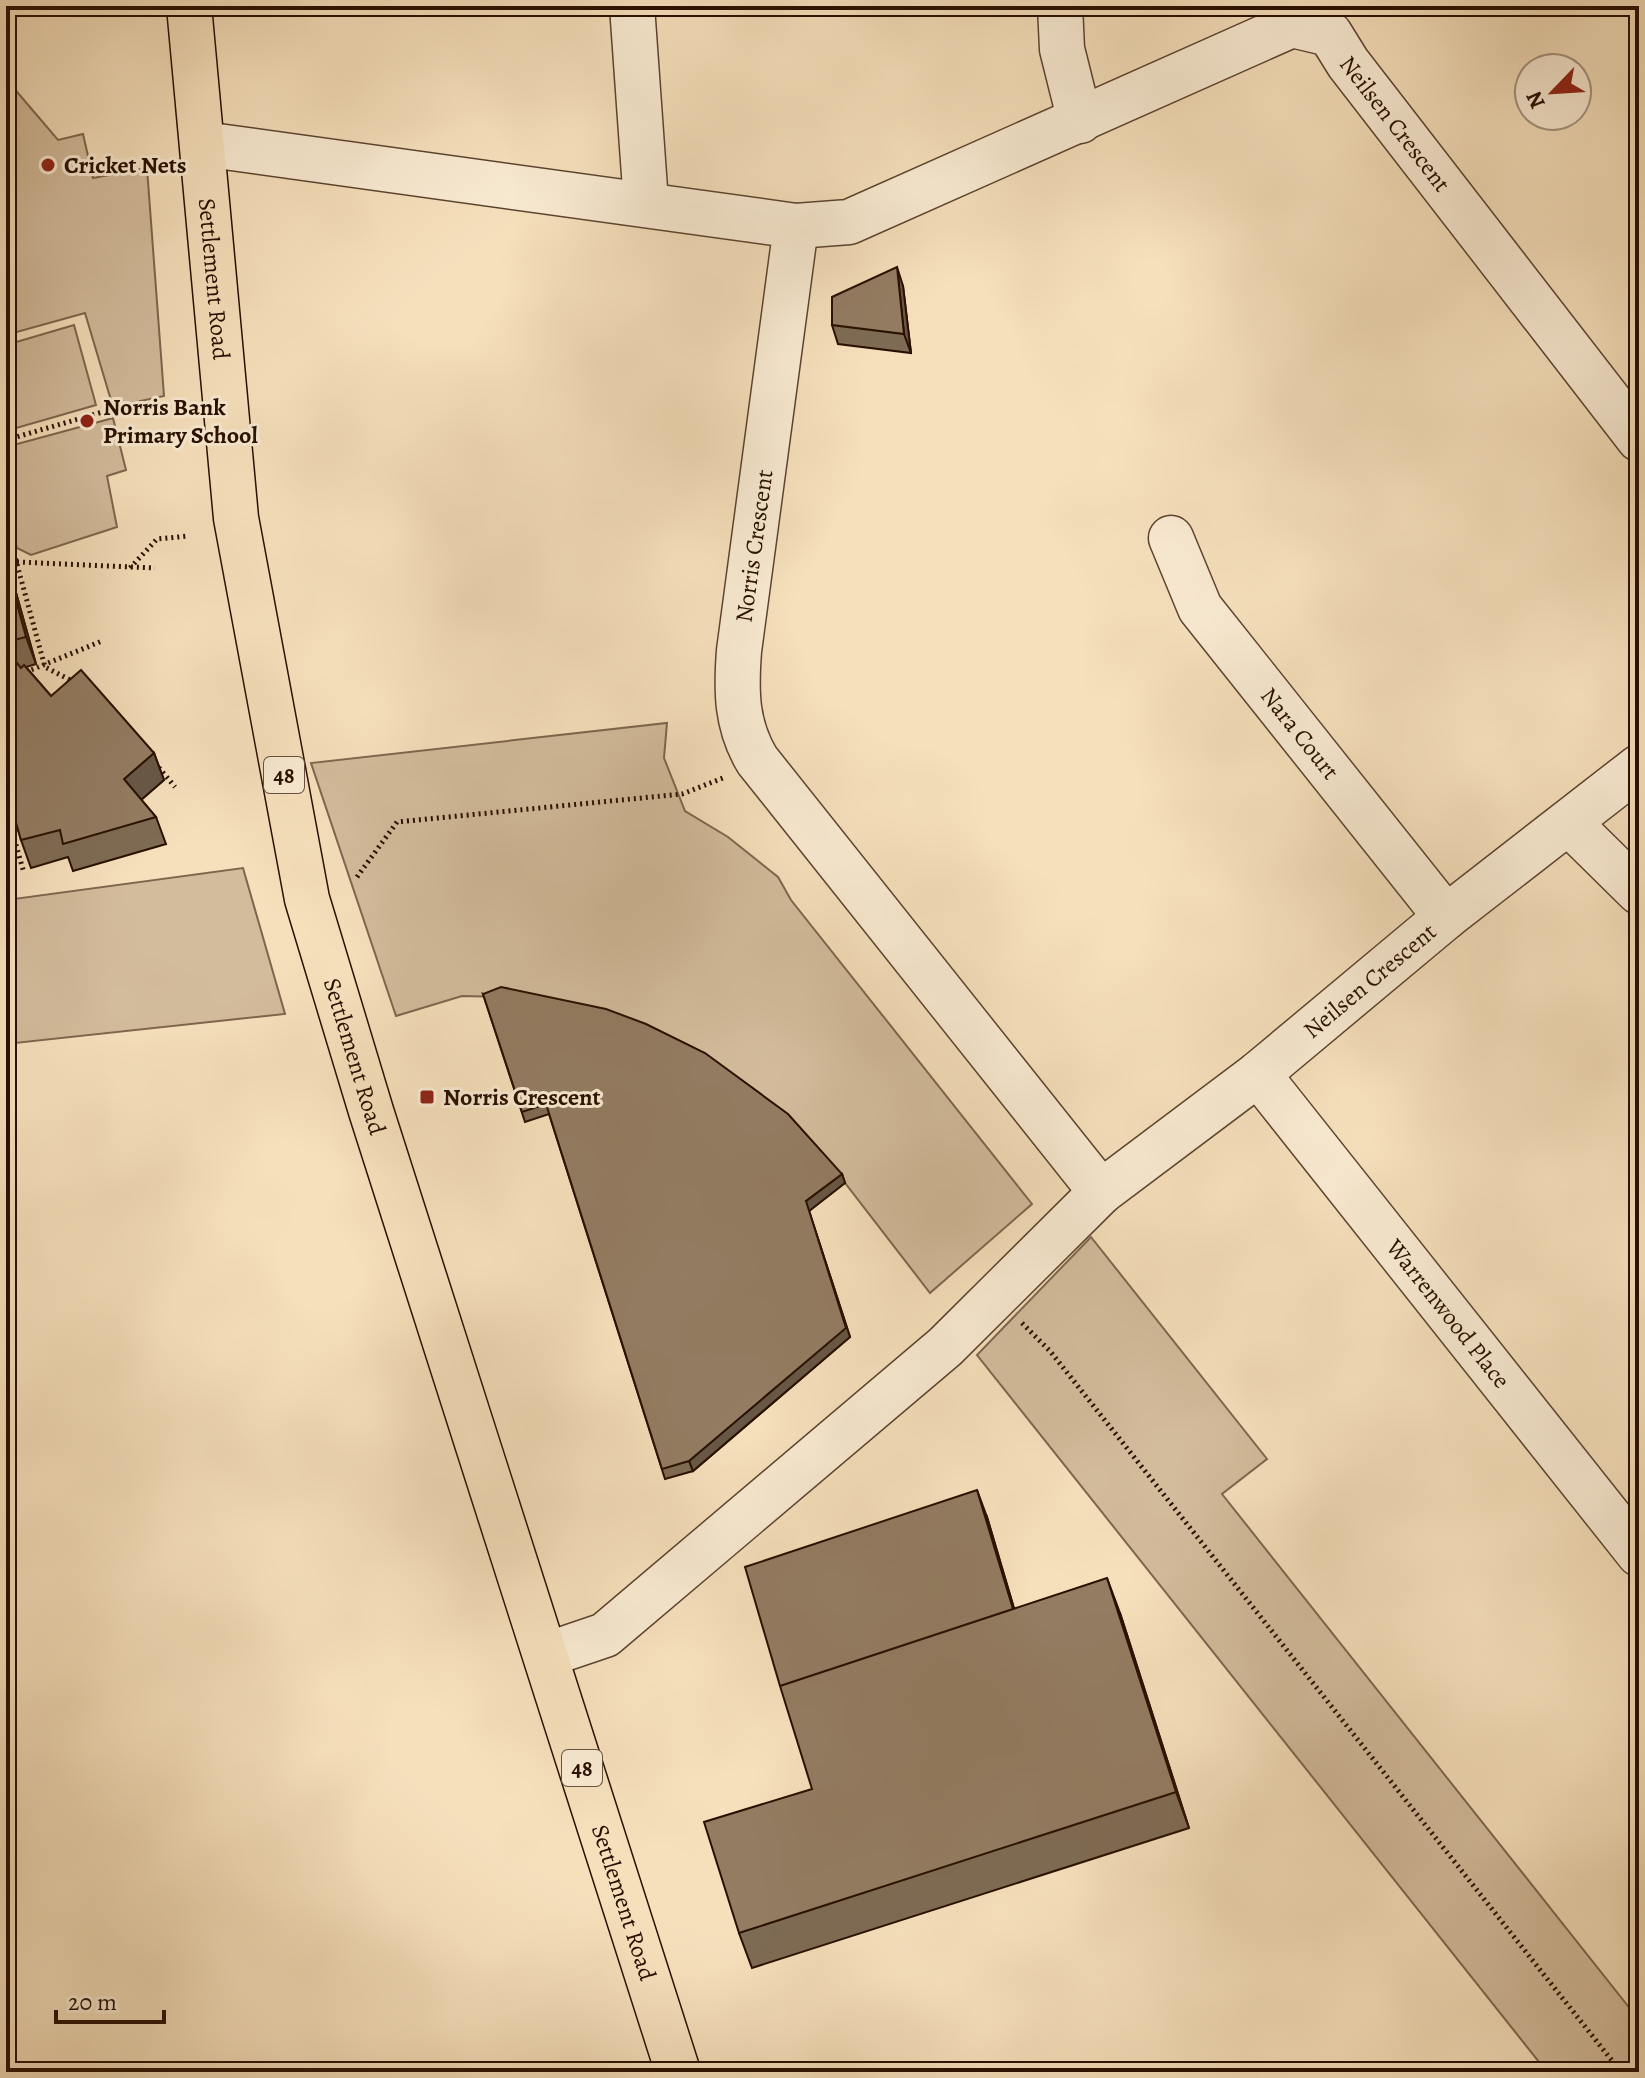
<svg xmlns="http://www.w3.org/2000/svg" width="1645" height="2078" font-family="Alegreya,serif">
<rect width="100%" height="100%" fill="#f6e0bc"/>
<filter id="stains"><feTurbulence type="fractalNoise" baseFrequency=".0025" numOctaves="4"/><feColorMatrix values="0 0 0 0 .2 0 0 0 0 .09 0 0 0 0 .02 0 0 0 .5 -.17"/></filter>
<radialGradient id="worn" r=".72"><stop offset=".6" stop-color="#630" stop-opacity="0"/><stop offset="1" stop-color="#630" stop-opacity=".3"/></radialGradient>
<path fill="#d3bc9c" stroke="#7e664e" stroke-width="2" d="M6 79 58 140 83 134 93 178 147 168 164 396 113 407 85 313 6 335Z
M74 325 96 405 6 431V345Z
M113 418 126 470 107 476 117 527 31 555 17 548 6 510V447Z
M667 723 664 758 685 811 728 837 778 877 791 900 1032 1204 930 1293 845 1183 791 1123 504 997 462 996 396 1016 311 763Z
M243 868 285 1014 6 1044V900Z
M1091 1237 1267 1459 1222 1494 1639 2020V2072H1547L977 1355Z"/>
<g fill="none" stroke-linecap="round" stroke-linejoin="round">
<g stroke="#5c432f" stroke-width="47">
<g id="minor">
<path d="M632 6 646 203"/>
<path d="M1060 6 1062 49 1080 121"/>
<path d="M203 144 796 226 739 651C736 691 736 725 757 760L1101 1192 945 1347 605 1635 546 1655"/>
<path id="s1" d="M796 226 849 222 1292 25 1330 34 1348 63 1639 439"/>
<path id="s2" d="M1171 538 1200 608 1446 917"/>
<path d="M1570 824 1639 892"/>
<path id="s3" d="M1258 1074 1639 1554"/>
<path id="s4" d="M1101 1192 1258 1074 1446 917 1639 767"/>
</g>
</g>
<g stroke="#280f00" stroke-width="47">
<g id="major">
<path id="s5" d="M189 6 236 518 307 899 371 1111 678 2072"/>
</g>
</g>
<path stroke="#280f00" stroke-width="5" stroke-dasharray="2 4" stroke-linecap="butt" d="M6 440 106 411
M6 524 45 667 76 683
M17 562 155 568
M130 568 157 539 189 536
M26 672 102 641
M155 763 175 787
M6 810 24 873
M357 877 397 822 682 794 723 778
M1022 1323 1050 1351 1621 2072"/>
<use href="#minor" stroke="#f9ebd3" stroke-width="44"/>
<use href="#major" stroke="#f6e0bc" stroke-width="44"/>
</g>
<path fill="#7e6b54" stroke="#280f00" stroke-width="2" d="M903 286 911 353 838 344 832 325Z
M6 557 36 664 26 667 51 696 154 753 164 780 141 800 156 817 166 844 73 871 68 857 31 868 21 840 6 788Z
M483 994 842 1174 845 1183 809 1211 850 1337 693 1471 665 1479 549 1114 525 1122Z
M987 1517 1014 1609 1120 1613 1189 1828 752 1968 739 1933 812 1789Z"/>
<path fill="#675745" stroke="#280f00" stroke-width="2" d="M897 267 903 286 911 353 904 334Z
M6 557 36 664 26 637 6 564Z
M154 753 164 780 133 807 124 779Z
M842 1174 845 1183 809 1211 850 1337 693 1471 689 1461 806 1201Z
M977 1490 987 1517 1025 1645 1015 1618Z
M1107 1578 1120 1613 1189 1828 1176 1792Z"/>
<path fill="#937c62" stroke="#280f00" stroke-width="2" d="M897 267 904 334 832 325V297Z
M6 564 26 637 6 642Z
M12 657 21 668 24 665 51 696 81 670 154 753 124 779 156 817 63 844 60 830 21 840 6 788V726L11 725 6 707V661L7 662Z
M501 987 606 1009 646 1024 705 1053 788 1114 842 1174 806 1201 846 1328 689 1461 662 1469 546 1104 522 1112 483 994Z
M977 1490 1013 1609 780 1686 745 1567Z
M1107 1578 1176 1792 739 1933 704 1822 812 1789 780 1686Z"/>
<g fill="#8f2418" stroke="#f9ebd3" stroke-width="3">
<circle cx="48" cy="165" r="8"/>
<circle cx="87" cy="421" r="8"/>
<rect x="419" y="1089" width="16" height="16" rx="4"/>
</g>
<g text-anchor="middle" stroke-width="6" stroke-linejoin="round" paint-order="stroke">
<g fill="#f9ebd3" stroke="#67513f" stroke-width="2">
<rect x="264" y="757" width="40" height="36" rx="6"/>
<rect x="562" y="1750" width="40" height="36" rx="6"/>
</g>
<g font-size="22" font-weight="bold" fill="#280f00">
<text x="284" y="783">48</text>
<text x="582" y="1776">48</text>
</g>
<g font-size="24" fill="#280f00" stroke="#f9ebd3">
<text dy="8" stroke="none"><textPath href="#s1" startOffset="688">Neilsen Crescent</textPath></text>
<text dy="8" stroke="none"><textPath href="#s5" startOffset="274">Settlement Road</textPath></text>
<text transform="translate(754 546) rotate(-82)" y="8">Norris Crescent</text>
<text dy="8" stroke="none"><textPath href="#s2" startOffset="236">Nara Court</textPath></text>
<text dy="8" stroke="none"><textPath href="#s4" startOffset="342">Neilsen Crescent</textPath></text>
<text dy="8" stroke="none"><textPath href="#s5" startOffset="1066">Settlement Road</textPath></text>
<text dy="8" stroke="none"><textPath href="#s3" startOffset="306">Warrenwood Place</textPath></text>
<text dy="8" stroke="none"><textPath href="#s5" startOffset="1954">Settlement Road</textPath></text>
</g>
<g font-size="24" font-weight="bold" fill="#280f00" stroke="#f9ebd3" text-anchor="start">
<text x="64" y="173">Cricket Nets</text>
<text x="103" y="415">Norris Bank<tspan x="103" dy="28">Primary School</tspan></text>
<text x="443" y="1105">Norris Crescent</text>
</g>
</g>
<rect width="1645" height="2078" fill="none" stroke="#f6e0bc" stroke-width="32"/>
<rect x="8" y="8" width="1629" height="2062" fill="none" stroke="#280f00" stroke-width="4"/>
<rect x="16" y="16" width="1613" height="2046" fill="none" stroke="#280f00" stroke-width="2"/>
<g transform="translate(1553 92) rotate(245)"><circle r="38" fill="#f9ebd3" stroke="#a5937f" stroke-width="2"/>
<path d="M0-6L14 30L0 20L-14 30Z" fill="#8f2418"/>
<text y="-12" font-size="22" font-weight="bold" text-anchor="middle" fill="#280f00">N</text>
</g>
<path d="M56 2010v12h108v-12" fill="none" stroke="#280f00" stroke-width="4"/>
<text x="68" y="2010" font-size="24" fill="#280f00" stroke="#f9ebd3" stroke-width="6" paint-order="stroke">20 m</text>
<rect width="100%" height="100%" filter="url(#stains)"/>
<rect width="100%" height="100%" fill="url(#worn)"/>
</svg>
